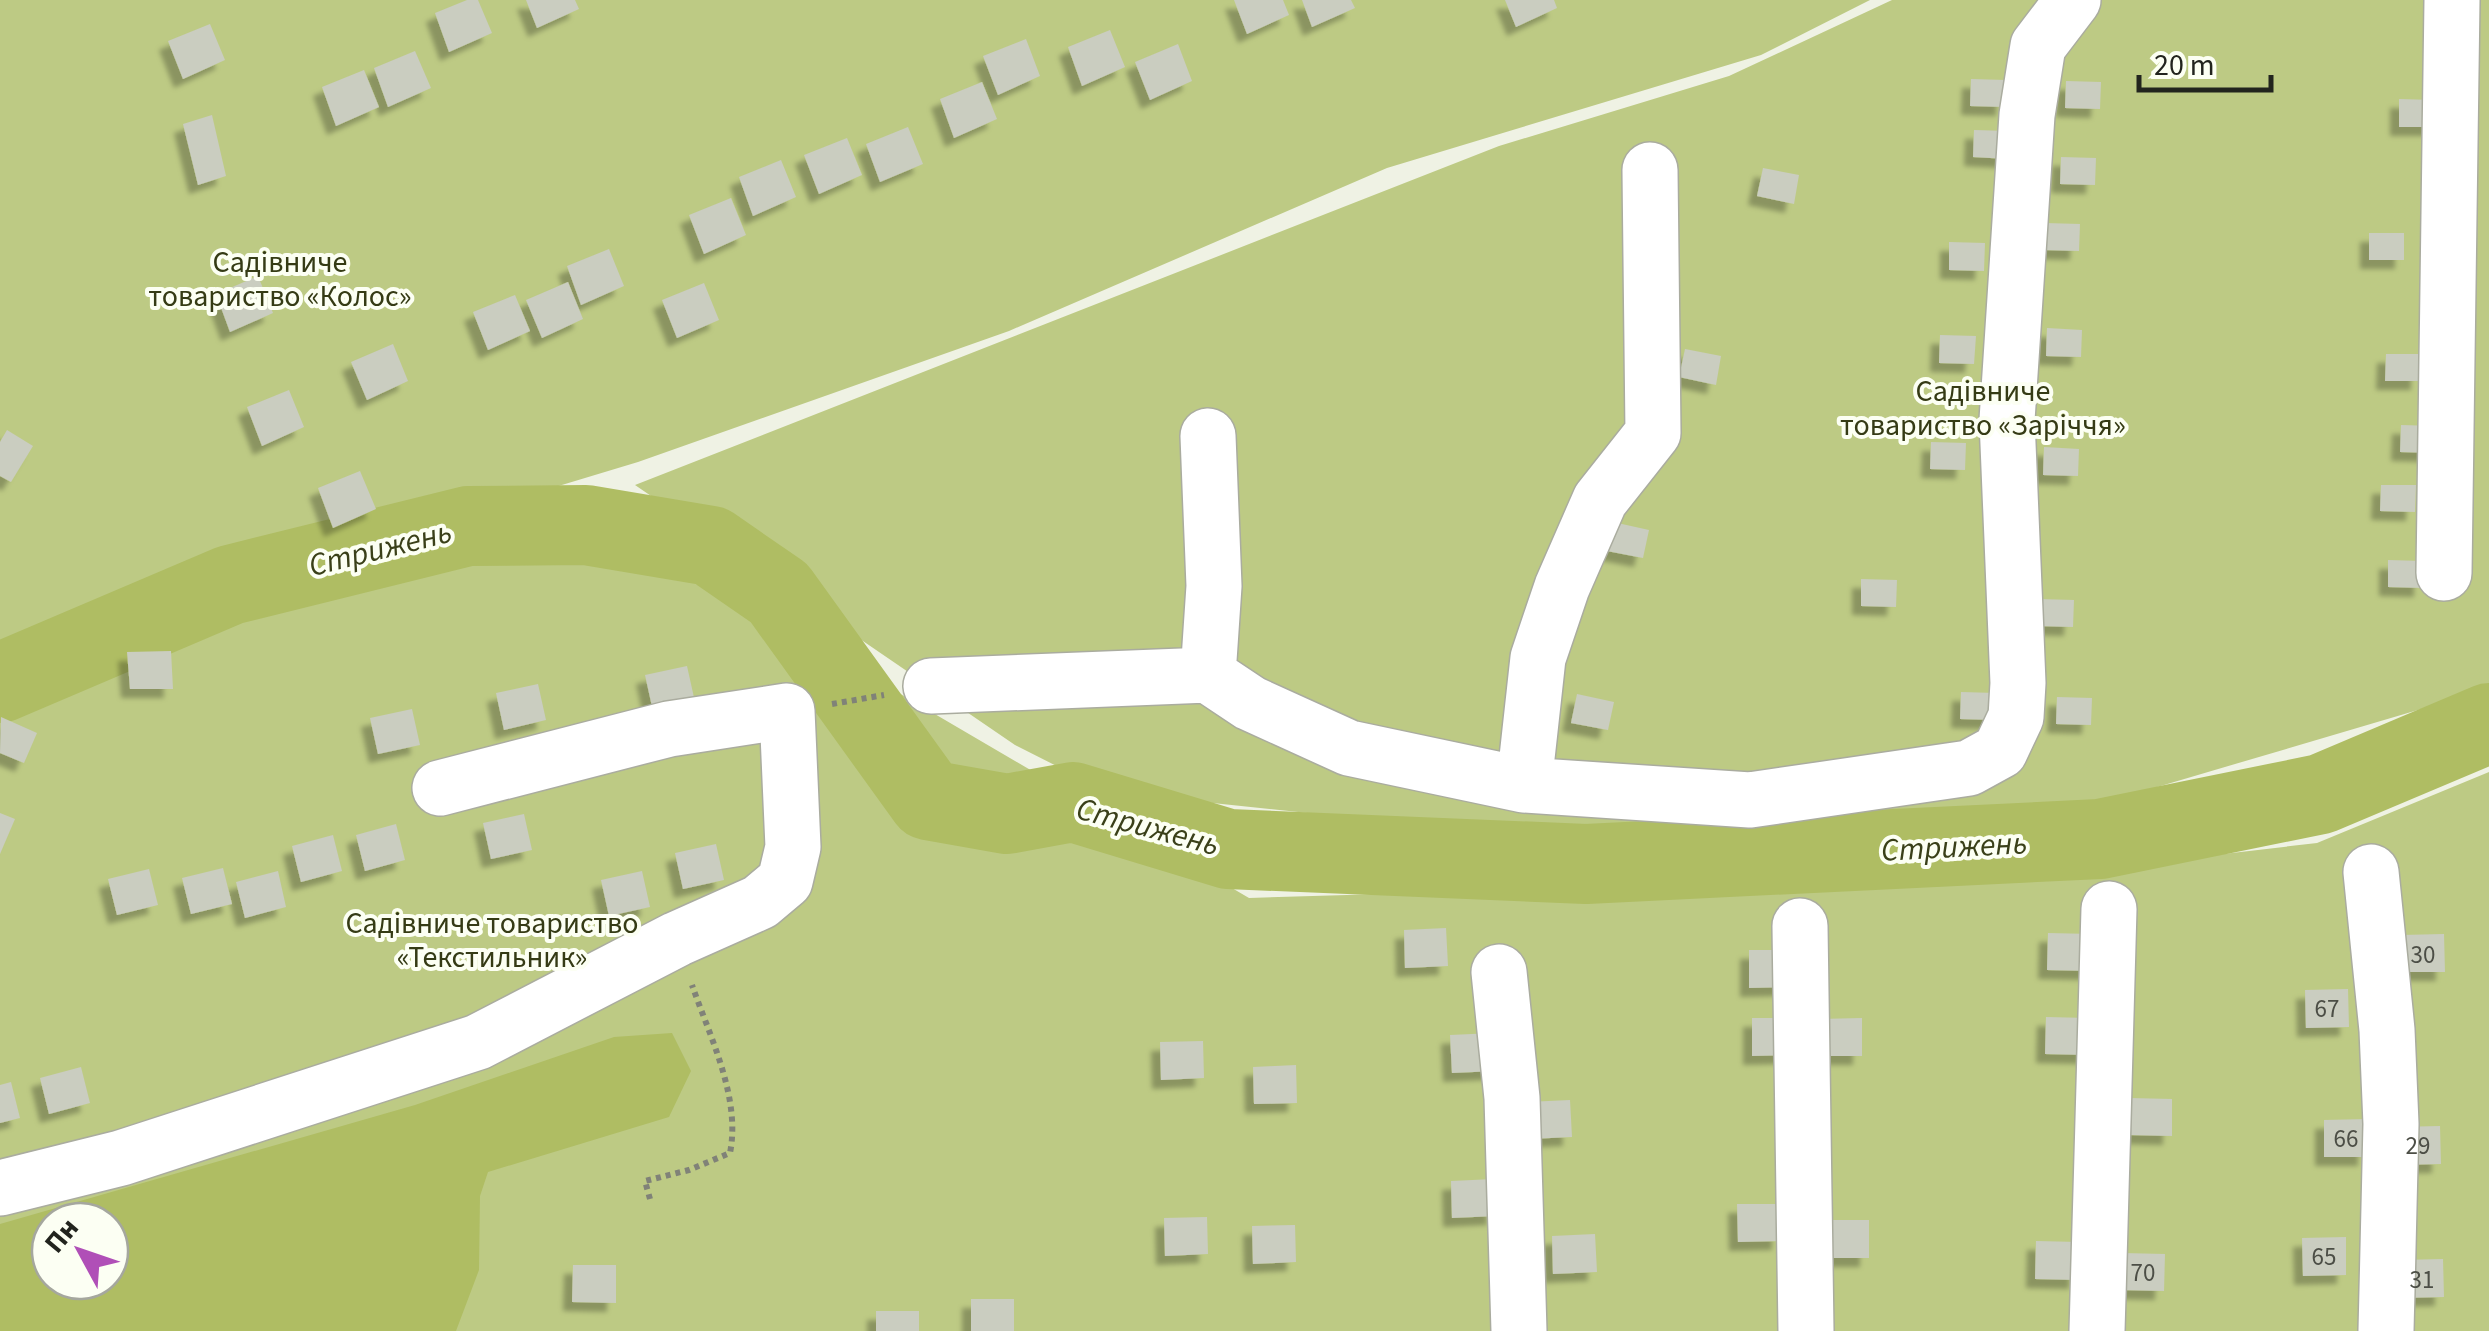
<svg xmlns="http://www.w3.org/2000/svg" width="2489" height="1331" font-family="'Source Sans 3',sans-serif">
<defs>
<filter id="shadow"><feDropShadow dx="-9" dy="9" stdDeviation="2.5" flood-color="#0004"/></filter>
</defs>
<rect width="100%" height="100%" fill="#eff2e4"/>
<path fill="#bdca84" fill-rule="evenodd" d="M0 0H1870L1761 55 1387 168 1009 331 638 462 0 655Z
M1892 0H2489V689L2076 811 1684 836 1317 814 1108 792 1015 745 635 485 1499 146 1729 76Z
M469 541 684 567 1249 898 2051 874 2317 843 2489 772V1331H0V702L24 687 223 606ZM50 1221H110V1281H50Z"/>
<path fill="#afbd63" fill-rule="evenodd" d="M672 1033 691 1071 669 1117 488 1172 480 1196 479 1270 456 1331H0V1224L415 1105 614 1037ZM50 1221H110V1281H50Z"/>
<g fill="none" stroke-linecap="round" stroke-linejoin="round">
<path stroke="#afbd63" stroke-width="80" d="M0 683 230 585 468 526 586 525 711 546 779 593 928 800 1007 814 1073 802 1228 849 1586 864 2100 839 2321 794 2489 723"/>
</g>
<path fill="#cacdc0" filter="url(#shadow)" d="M467 0H478L492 33 449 52 435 13Z
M526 0H575L579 9 537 28Z
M1234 0H1283L1289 15 1247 34Z
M1302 0H1351L1355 8 1312 27Z
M1505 0H1554L1557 8 1516 27Z
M210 24 225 60 183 79 168 41Z
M1110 30 1125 67 1082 86 1068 47Z
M1026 39 1040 76 998 95 983 56Z
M1178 44 1192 81 1150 100 1135 62Z
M415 51 431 88 388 107 374 68Z
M364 70 379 107 336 126 322 87Z
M1971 79 2006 80 2005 107 1970 106Z
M2066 81 2101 82 2100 109 2065 108Z
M982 82 997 119 954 138 940 99Z
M2399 99 2434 100V127H2399Z
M212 115 226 176 198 185 183 124Z
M908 127 923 164 880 182 866 144Z
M1974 130 2009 131 2008 159 1973 157Z
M847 138 862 175 819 194 804 155Z
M2061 157 2096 158 2095 185 2060 184Z
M781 160 796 197 753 216 739 177Z
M1763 168 1799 175 1794 204 1757 196Z
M731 198 746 235 704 254 689 215Z
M2045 223 2080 224 2079 251 2044 250Z
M2369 233H2404V260H2369Z
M1949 242 1985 243 1984 271 1949 270Z
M609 249 624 286 581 305 567 266Z
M258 276 273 313 230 332 216 294Z
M568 282 583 319 542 338 526 300Z
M704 283 719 320 677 338 662 300Z
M515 295 530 331 488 350 473 312Z
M2047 328 2082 330 2081 357 2046 356Z
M1940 335 1976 336 1974 364 1939 363Z
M393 344 408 381 367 400 351 362Z
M1685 349 1721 356 1716 385 1679 377Z
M2386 354H2420V381H2385Z
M289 390 304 427 262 446 247 407Z
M2401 425 2436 426 2435 453 2400 452Z
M7 430 33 446 11 482 0 476V442Z
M1931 442 1966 443 1965 470 1930 469Z
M2044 447 2079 449 2078 476 2043 475Z
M360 471 376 509 333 528 318 488Z
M2381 485H2416L2415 512 2380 511Z
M1613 522 1649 530 1643 558 1607 551Z
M2388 560 2423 561V588L2388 587Z
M1861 579 1897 580 1896 607 1861 606Z
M2038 599 2074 600 2073 627 2038 626Z
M171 651 173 689H130L127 652Z
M687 666 695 702 653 711 645 675Z
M538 684 546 720 504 730 496 693Z
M1961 692 1996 693 1995 720 1960 719Z
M1577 694 1614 702 1608 730 1571 723Z
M2057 697 2092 698 2091 725 2056 724Z
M412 709 420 745 378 754 370 718Z
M1 717 37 733 24 763 0 753Z
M0 813 15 819 0 854Z
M524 814 532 850 491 859 483 823Z
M396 824 405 860 365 871 356 835Z
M333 835 342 871 301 882 292 846Z
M716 844 724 880 683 889 675 853Z
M223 868 232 904 191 914 182 878Z
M149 869 158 905 117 915 108 879Z
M278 871 286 907 245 918 236 882Z
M642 871 650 907 609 916 601 880Z
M1446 928 1448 966 1405 968 1404 930Z
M2048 933 2092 934 2091 971 2047 970Z
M2444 934 2445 972H2402L2401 935Z
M1749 950H1792V987L1749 988Z
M2348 989 2349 1027 2306 1028 2305 990Z
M2046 1017 2089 1018 2088 1055 2045 1054Z
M1752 1018H1795V1055L1752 1056Z
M1862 1018V1056H1819V1019Z
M1494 1033 1495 1071 1452 1073 1450 1035Z
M1203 1041 1204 1078 1161 1080 1160 1042Z
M1296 1065 1297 1103 1254 1104 1253 1067Z
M81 1067 90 1103 49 1114 40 1078Z
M11 1082 20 1118 0 1123V1085Z
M2129 1098 2172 1099V1136L2129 1135Z
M1570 1100 1572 1137 1529 1139 1527 1102Z
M2367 1119V1157H2324V1120Z
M2440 1126 2441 1164 2397 1165V1127Z
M1494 1179 1496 1216 1452 1218 1451 1181Z
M1737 1204H1781V1241L1738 1242Z
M1207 1217 1208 1254 1165 1256 1164 1218Z
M1825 1220H1869V1258H1826Z
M1295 1225 1296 1262 1253 1264 1252 1226Z
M1595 1234 1597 1272 1553 1274 1552 1236Z
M2346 1237V1275L2303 1276 2302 1238Z
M2036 1241 2079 1242 2078 1280 2035 1279Z
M2122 1253 2165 1254 2164 1291 2121 1290Z
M2443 1259 2444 1297 2400 1298V1260Z
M573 1265H616V1303L572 1302Z
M971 1299H1014V1331H971Z
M876 1311H919V1331H876Z"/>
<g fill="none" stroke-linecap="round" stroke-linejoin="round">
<g stroke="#aaac9f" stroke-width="58">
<path id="minor" d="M2444 573 2452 0
M1208 675 1214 586 1208 436
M931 686 1208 675 1250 703 1349 748 1524 785 1750 800 1969 768 2000 751 2016 717 2018 683 2007 420 2027 115 2038 46 2073 0
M1524 785 1538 658 1562 587 1600 500 1653 433 1650 170
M2371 872 2387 1030 2391 1124 2386 1331
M1800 926 1806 1331
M1499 972 1512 1098 1519 1331
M0 1188 121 1158 478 1042 677 939 760 902 785 881 793 847 787 711 669 729 440 788
M2097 1331 2109 909"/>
</g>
<path stroke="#808278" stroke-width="6" stroke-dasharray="5 5" stroke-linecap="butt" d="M832 704 884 695
M650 1199 645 1181 689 1170 730 1153C741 1098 710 1037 692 985"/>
<use href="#minor" stroke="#fff" stroke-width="55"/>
</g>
<g text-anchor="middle" stroke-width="8" stroke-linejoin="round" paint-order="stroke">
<g font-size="25" fill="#4c4e46">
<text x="2423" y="963">30</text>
<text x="2327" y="1017">67</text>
<text x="2346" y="1147">66</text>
<text x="2418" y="1154">29</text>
<text x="2324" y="1265">65</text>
<text x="2143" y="1281">70</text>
<text x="2422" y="1288">31</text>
</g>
<g font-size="30" fill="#353b15" stroke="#fcfff3">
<text x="280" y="272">Садівниче<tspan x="280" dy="34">товариство «Колос»</tspan></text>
<text x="1983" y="401">Садівниче<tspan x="1983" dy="34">товариство «Заріччя»</tspan></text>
<text x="492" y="933">Садівниче товариство<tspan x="492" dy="34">«Текстильник»</tspan></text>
</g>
<g font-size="32" font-style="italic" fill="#3a4019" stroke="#fcfff3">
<text transform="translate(380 548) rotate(-14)" y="11">Стрижень</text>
<text transform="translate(1148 826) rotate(15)" y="11">Стрижень</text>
<text transform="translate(1954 846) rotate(-3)" y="11">Стрижень</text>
</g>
</g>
<g transform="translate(80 1251) rotate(310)"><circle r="48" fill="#fcfff3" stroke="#a5a79e" stroke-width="2.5"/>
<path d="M0-8L18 38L0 25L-18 38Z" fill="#b04fb7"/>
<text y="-15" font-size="28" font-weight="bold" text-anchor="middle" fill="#22241e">Пн</text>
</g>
<path d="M2139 75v15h132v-15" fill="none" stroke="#22241e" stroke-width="5"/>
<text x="2154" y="75" font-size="30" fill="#22241e" stroke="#fcfff3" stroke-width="8" paint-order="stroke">20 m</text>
</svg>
